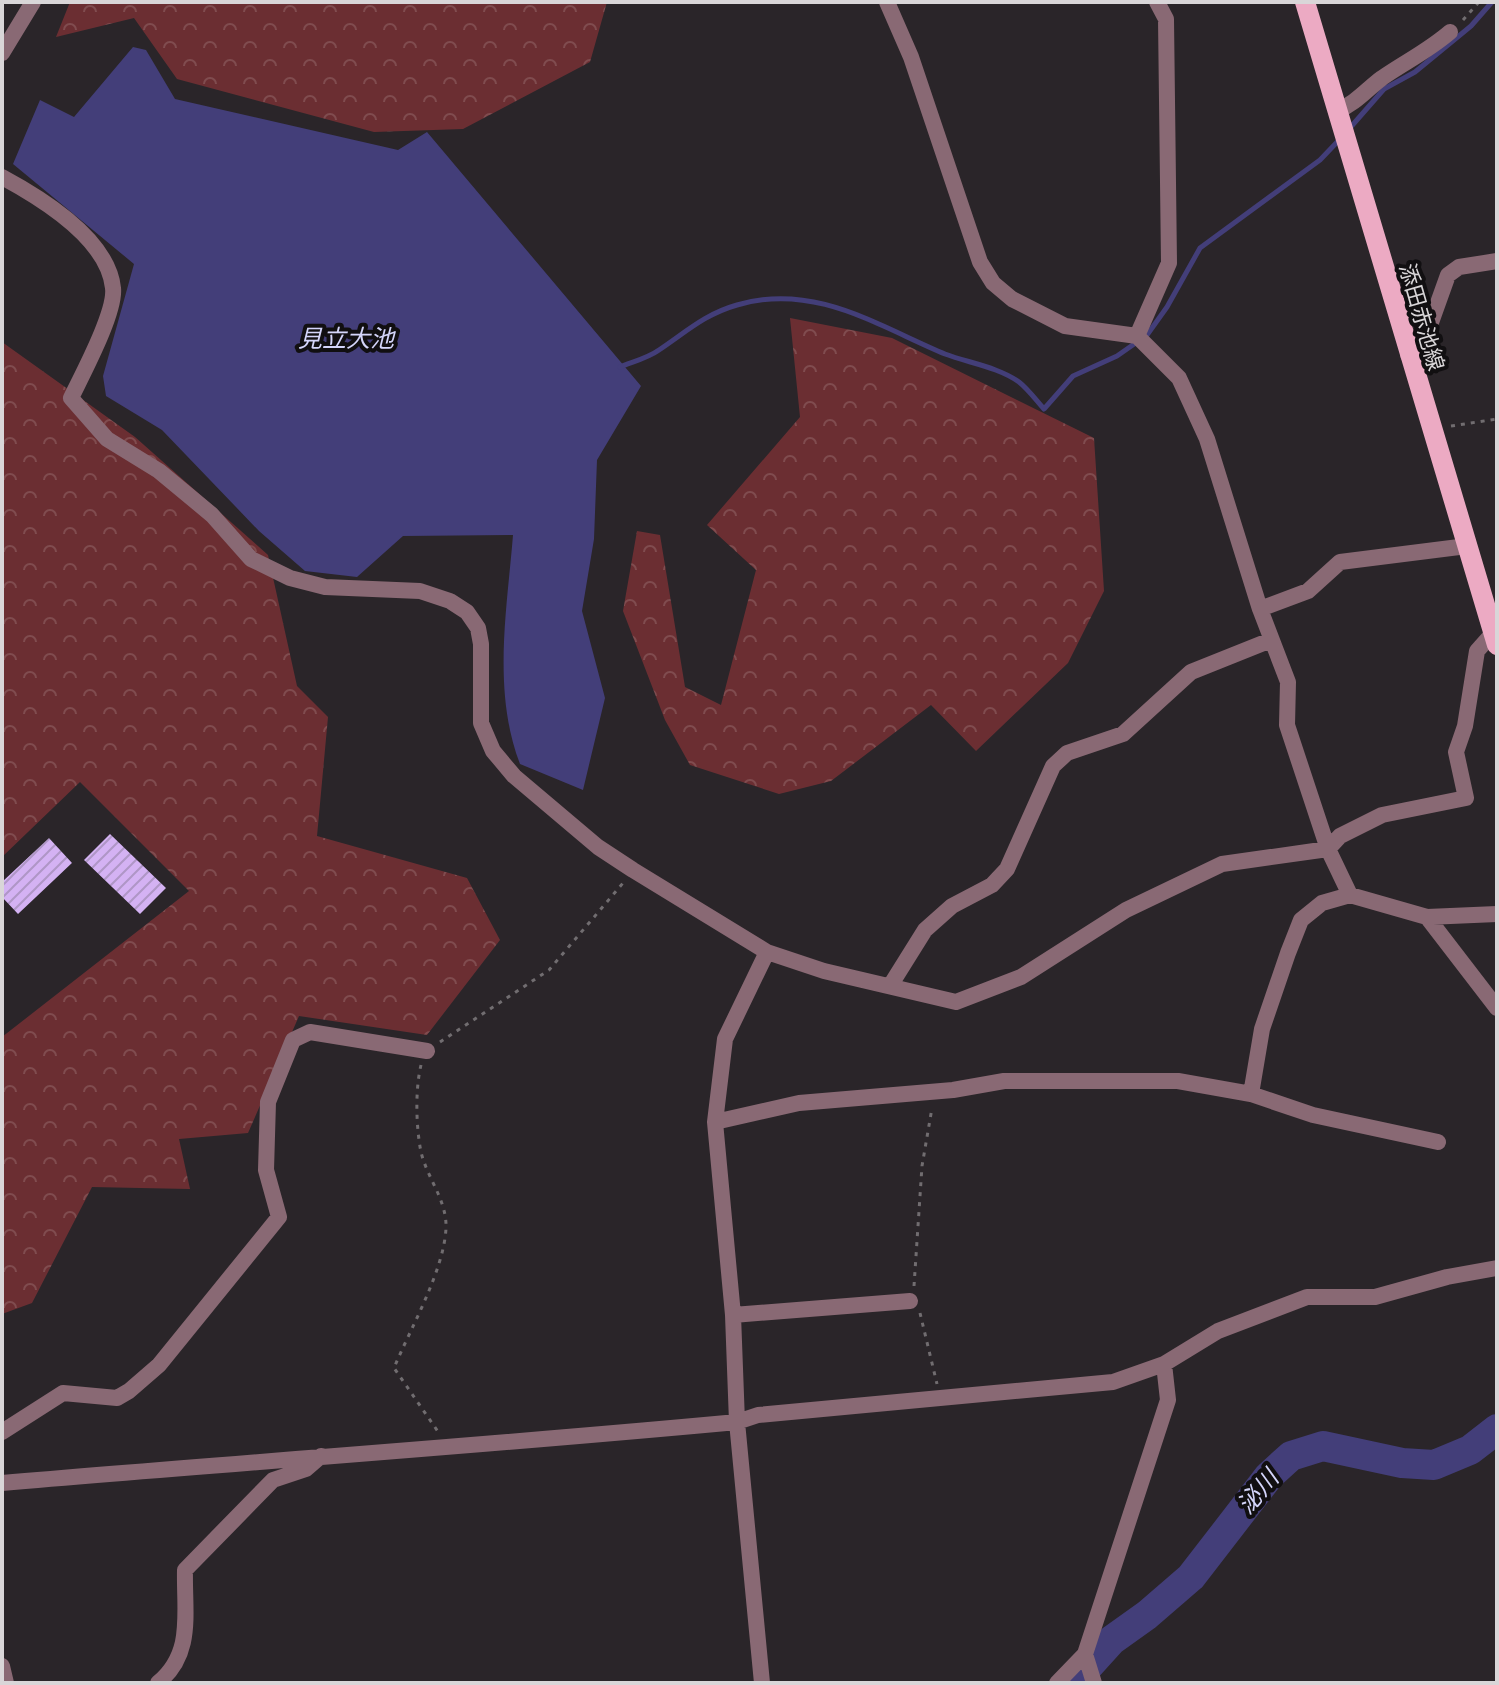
<svg xmlns="http://www.w3.org/2000/svg" width="1499" height="1685" font-family="'PT Serif','Noto Sans JP',serif">
<defs>
<pattern id="forest-crowns" width="20" height="18" patternUnits="userSpaceOnUse" patternTransform="scale(2)"><rect width="20" height="18" fill="#6b2e32"/><path d="M2 6a3 3 0 1 1 6 0M12 15a3 3 0 1 1 6 0" fill="none" stroke="#804c4f"/></pattern>
<pattern id="building-hatch" width="6" height="6" patternUnits="userSpaceOnUse" patternTransform="scale(2)"><rect width="6" height="6" fill="#d4b2f3"/><path d="M-1 1l2-2M0 6l6-6M5 7l2-2" fill="none" stroke="#af96c6"/></pattern>
</defs>
<rect width="100%" height="100%" fill="#2a2529"/>
<path fill="url(#forest-crowns)" d="M70 2H607L590 62 463 129 374 132 177 79 134 18 56 37Z
M790 318 892 338 1094 438 1104 591 1068 663 976 751 931 705 831 781 779 794 690 765 665 720 623 611 637 531 660 535 685 687 721 705 756 570 707 525 800 417Z
M2 342 135 437 268 555 297 686 328 717 317 836 467 878 500 940 427 1035 299 1016 248 1133 179 1139 190 1189 92 1187 32 1303 2 1314V1037L189 891 80 782 2 857Z"/>
<path fill="#433e79" d="M133 47 146 50 175 99 398 150 427 132 641 386 597 460 594 539 582 611 605 698 583 790 520 764C492 691 507 610 513 535L403 536 357 577 305 571 259 531 162 430 106 396 103 376 134 264 13 164 40 100 74 117Z"/>
<g fill="none" stroke-linecap="round" stroke-linejoin="round">
<path stroke="#433e79" stroke-width="5" d="M1349 129 1384 89 1415 72 1471 26 1492 2
M620 367C632 362 648 358 659 350 686 332 705 314 737 305 814 282 878 326 945 354 969 363 998 367 1019 382 1028 389 1036 400 1044 409L1073 376 1117 356 1147 335 1167 307 1200 248 1320 160 1340 139"/>
<path stroke="#433e79" stroke-width="30" d="M1073 1683 1112 1640 1147 1615 1191 1577 1269 1476 1291 1456 1323 1446 1402 1463 1434 1465 1470 1450 1497 1429"/>
</g>
<path fill="url(#building-hatch)" d="M110 834 166 888 140 914 84 860Z
M49 838 72 863 18 914 2 897V882Z"/>
<g fill="none" stroke-linecap="round" stroke-linejoin="round">
<path stroke="#716d70" stroke-width="3" stroke-dasharray="4 6" stroke-linecap="butt" d="M1463 20 1479 2
M1451 426 1497 419
M440 1042 549 970 623 883
M421 1065C415 1090 416 1127 421 1152 427 1178 447 1200 446 1228 444 1271 410 1329 394 1368L439 1433
M914 1286 922 1166 932 1108
M920 1313 937 1384"/>
<path stroke="#896974" stroke-width="16" d="M887 2 911 57 980 262 993 283 1012 299 1065 326 1137 336 1179 378 1207 439 1260 609 1288 682 1287 725 1328 849 1350 895
M2 53 33 2
M1337 111C1356 103 1366 90 1382 78 1405 62 1428 51 1450 32
M2 177C41 198 108 239 113 288 116 312 82 375 71 398L107 439 159 471 212 515 251 559 290 578 325 587 420 591 450 601 467 612 478 628 481 644V723L493 751 514 776 598 847 633 870 767 952 824 971 956 1002 1021 977 1126 910 1222 864 1328 849 1340 836 1382 815 1466 798 1456 752 1465 726 1477 651 1493 633
M1137 336 1169 263 1166 19 1157 2
M1408 355 1429 328 1448 275 1459 267 1497 261
M1260 609 1308 591 1340 562 1467 546
M1427 917 1497 1008
M890 986 925 930 952 906 992 885 1007 869 1053 766 1067 753 1123 734 1191 672 1271 640
M1251 1094 1262 1029 1288 953 1301 920 1322 903 1350 895 1427 917 1497 914
M715 1122 799 1103 953 1090 1004 1081H1178L1251 1094 1313 1115 1438 1142
M733 1315 910 1301
M2 1432 63 1393 117 1398 129 1391 159 1365 279 1217 266 1170 268 1102 293 1040 310 1032 427 1051
M2 1483C247 1462 492 1445 737 1422L758 1415 1113 1382 1164 1364 1218 1331 1307 1297H1375L1447 1277 1497 1268
M1085 1654 1094 1683
M2 1666 6 1683
M158 1683C194 1653 184 1614 185 1570L273 1480 306 1469 321 1456
M762 1683 737 1422 733 1315 715 1122 725 1039 767 952
M1057 1683 1085 1654 1168 1400 1164 1364"/>
<path stroke="#ecaac3" stroke-width="20" d="M1305 2 1497 645"/>
</g>
<g text-anchor="middle" stroke-width="8" stroke-linejoin="round" paint-order="stroke">
<g font-size="22" fill="#d9d6d8" stroke="#110f11">
<text transform="translate(1422 317) rotate(74)" y="8">添田赤池線</text>
</g>
<g font-size="24" font-style="italic" fill="#d4d5fa" stroke="#110f11">
<text x="346" y="347">見立大池</text>
<text transform="translate(1258 1492) rotate(-50)" y="8">泌川</text>
</g>
</g>
<rect width="1499" height="1685" fill="none" stroke="#d9d6d8" stroke-width="8"/>
</svg>
